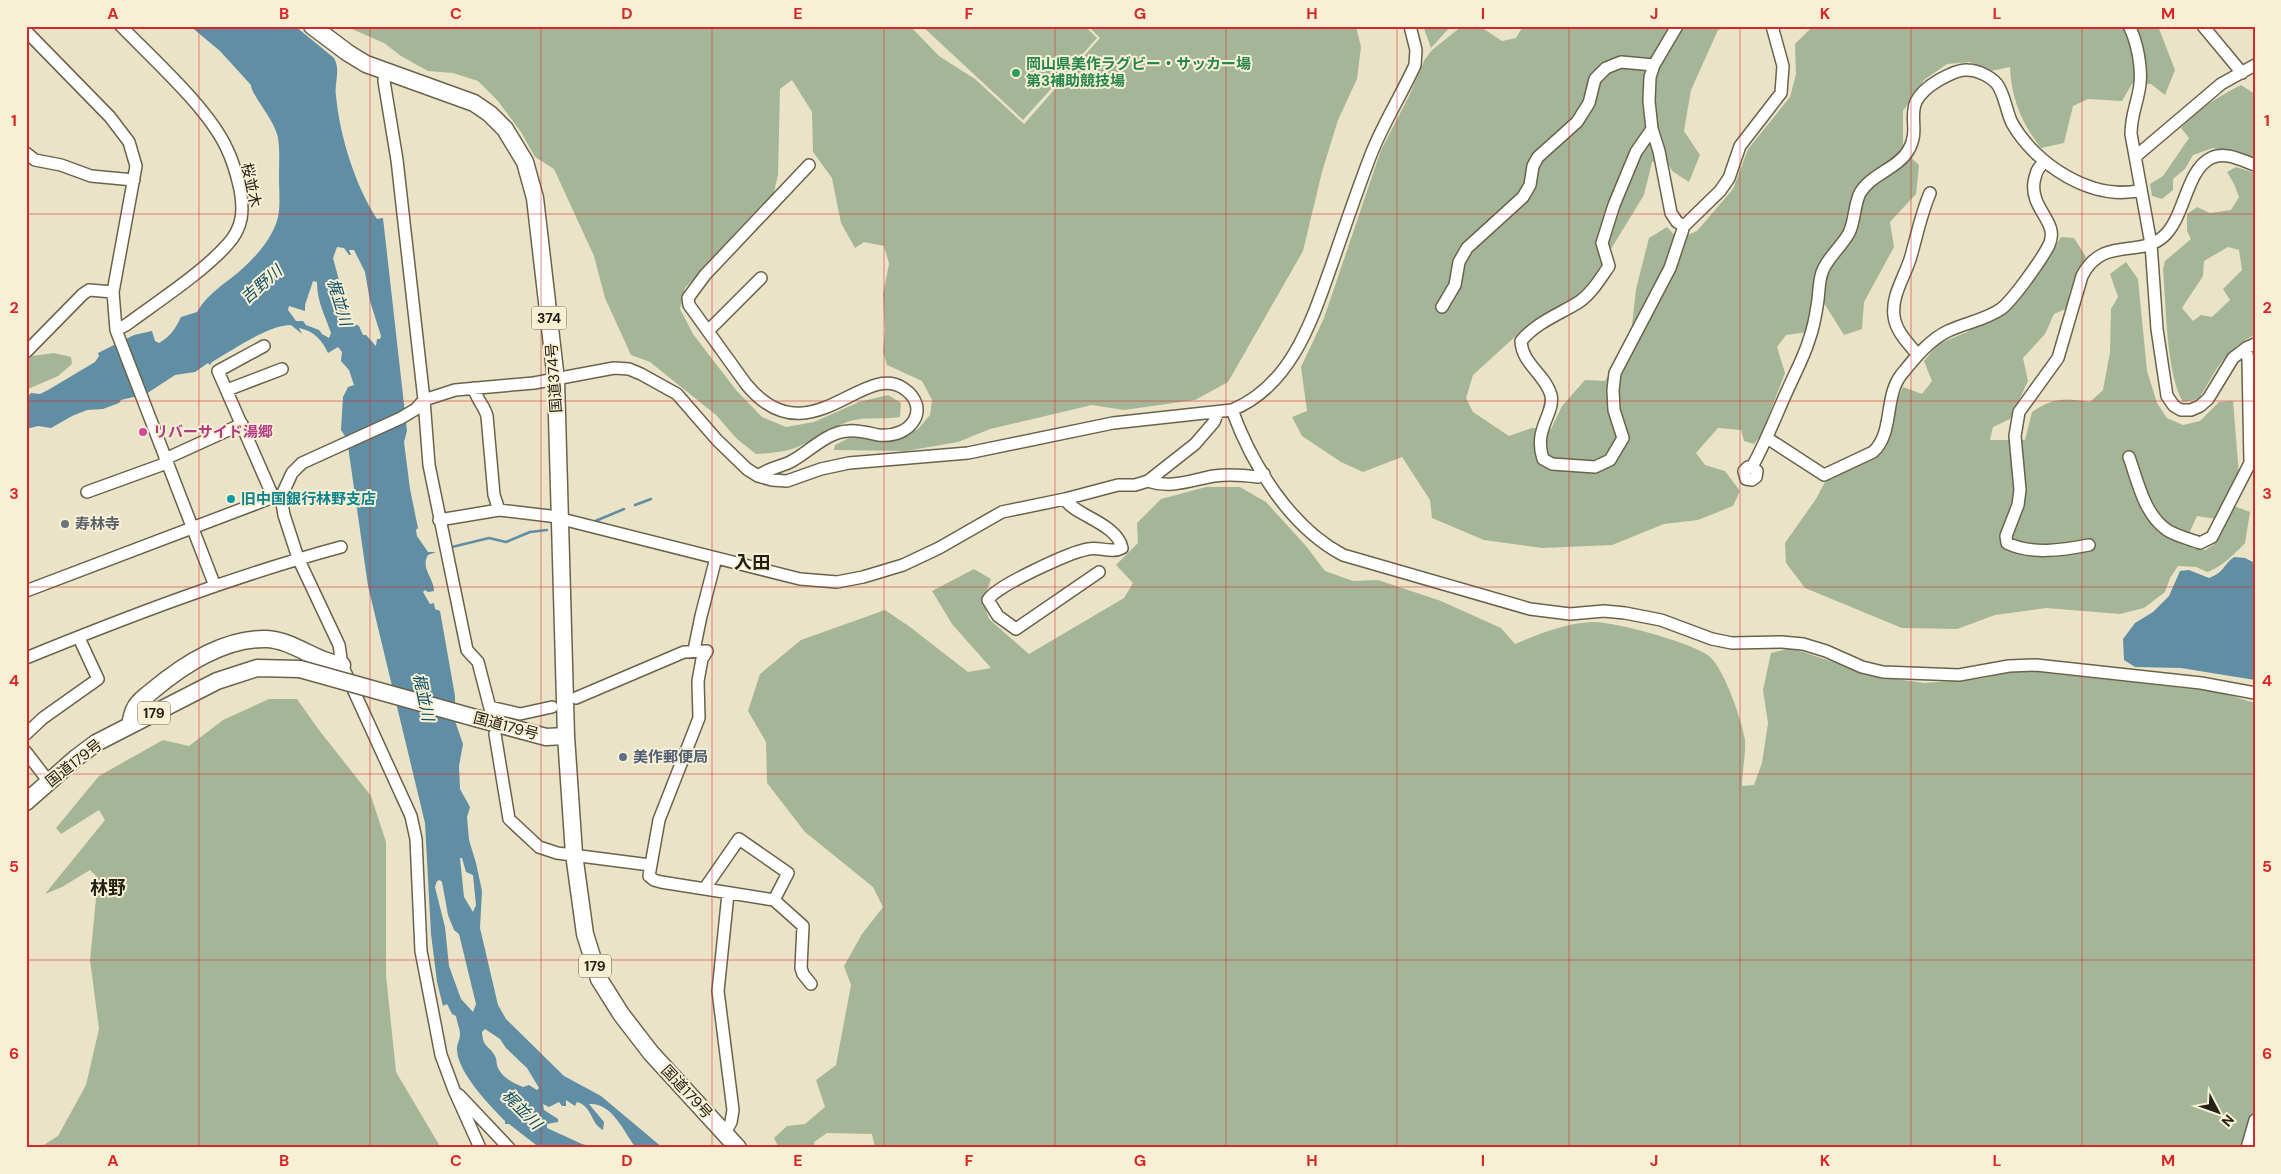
<svg xmlns="http://www.w3.org/2000/svg" width="2281" height="1174" font-family="'DM Sans','Noto Sans JP',sans-serif">
<rect width="100%" height="100%" fill="#ebe3c7"/>
<path fill="#a5b698" fill-rule="evenodd" d="M345 26H910L939 56 975 79 1024 124 1100 38 1088 26H1356L1361 47 1357 79 1338 120 1322 172 1303 251 1228 382 1195 400 1124 410 1092 405 990 429 958 442 906 451 834 450 835 445 851 437 899 439 918 429 930 415 932 400 922 381 887 365 883 352 885 330 883 294 889 264 884 246 864 242 855 248 841 223 832 178 813 152 812 112 792 80 780 89 778 175 773 196 685 288 680 309 693 334 736 390 762 417 786 427 814 422 859 402 888 395 901 403 900 417C882 420 864 416 847 422 831 428 817 438 802 445 788 452 772 453 756 454L737 439 716 415 650 362 631 355 605 298 594 256 554 169 535 157 521 132 498 101 478 81 453 73 428 71 401 56 384 43Z
M922 26H1085L1097 38 1023 120Z
M1423 26H1451L1431 48Z
M1462 26 1484 29 1502 41 1516 38 1523 26H1733L1718 30 1691 90 1684 131 1700 155 1689 182 1672 171 1667 161 1652 162 1644 195 1595 275 1577 298 1530 323 1473 375 1466 398 1473 412 1509 436 1532 428 1551 429 1562 406 1585 380 1605 381 1631 334 1636 289 1649 238 1667 227 1678 239 1697 231 1733 189 1748 149 1790 97 1796 74 1795 44 1813 26H2158L2175 70 2165 95 2151 84H2132L2122 101 2088 99 2073 106 2064 143 2041 148C2022 124 2011 98 2010 67L1991 71 1970 62 1947 64 1924 80 1903 111V150L1919 165 1916 194 1890 222 1894 247 1864 302 1862 329 1844 335 1817 292 1808 332 1786 335 1777 347 1785 373 1762 433 1754 444 1744 441 1741 430 1718 428 1696 453 1705 465 1725 471 1740 491 1733 506 1698 520 1664 524 1612 545 1542 548 1484 540 1432 518 1430 500 1402 457 1363 472 1341 462 1302 436 1292 417 1307 411 1301 367 1324 318 1381 150 1409 96 1425 59 1432 50Z
M2241 85 2255 94V159L2213 148 2193 155 2185 169 2173 179V190L2162 199 2152 196 2150 184 2163 176 2189 138 2181 128C2198 109 2219 96 2241 85Z
M2236 167 2255 173V335C2225 348 2215 372 2199 399L2183 402C2166 374 2166 303 2163 269L2165 261 2191 239 2187 231V214L2197 207 2210 213 2231 210 2239 197 2234 184 2227 172ZM2228 247 2239 250 2242 270 2223 289 2230 300 2212 317 2201 315 2193 321 2182 308 2203 276 2204 261Z
M2061 237 2074 238 2086 257 2070 291 2068 308 2054 314 2045 334 2023 358 2028 381 2010 419 1993 427 1990 440H2025L2032 412C2054 397 2065 398 2090 402L2103 390 2110 352 2111 309 2118 297 2110 274 2126 262 2138 279 2147 371 2157 403 2167 418 2183 425 2200 421 2219 402 2233 401 2239 475 2216 519 2197 516 2187 538 2189 545 2205 550 2213 545 2234 506 2250 512 2245 543C2236 553 2219 569 2207 572L2196 567 2178 566 2170 578 2165 592 2144 608 2120 614 2046 608 1995 615 1957 629 1902 628 1805 588 1786 563 1785 543 1816 499 1826 480 1869 461 1888 441 1892 409 1903 387 1922 394 1932 381 1924 361 1938 344 1967 332 2000 314 2023 291 2046 262Z
M54 353 71 357 72 364 58 376 26 390V361L32 356Z
M1206 487H1240L1266 502 1306 546 1325 571 1353 581 1378 580 1441 601 1501 628 1515 644C1539 634 1566 623 1592 622 1613 621 1693 643 1709 656 1724 668 1742 721 1745 740 1746 755 1742 771 1742 786L1754 785 1762 763 1768 723 1763 690 1771 653 1791 648 1875 676 1924 683 1979 679 2021 670 2219 692 2255 703V1148H875L872 1134 827 1133 814 1142 815 1148H779L774 1138 787 1126 805 1124 825 1107 816 1080 836 1065 851 985 844 966 862 934 883 907 873 887 805 832 767 783 766 742 748 711 760 674 801 640 885 610 910 627 968 672 991 668 952 624 932 591 974 569 991 579 983 601 989 619 1029 654 1124 598 1133 583 1116 565 1138 543 1137 523 1161 499Z
M269 699H297L319 730 371 796 386 842V975L396 1072 441 1148H26V1144L39 1148 58 1136 86 1085 99 1029 90 960 98 878 90 870 62 887 45 894 105 820 99 810 61 834 56 828 99 776 163 740 189 746 223 720Z"/>
<path fill="#608ea4" fill-rule="evenodd" d="M190 26H295L334 58C341 70 334 83 336 96 340 137 355 185 377 219L383 218 407 431 404 442 410 489 418 528 416 530 417 536 428 552H436L428 555C420 568 434 578 434 591L428 592 425 590 423 592 430 604 434 603 435 609 440 611 455 696V721L463 744 459 766 460 789 470 807 467 817 469 840 476 863 482 891 480 928 498 1005 506 1019 564 1076 601 1096 663 1148H636C624 1132 612 1102 589 1104L604 1122 603 1130C590 1123 593 1107 577 1102L575 1106 566 1100V1106H562L559 1102 549 1107 543 1104 544 1110 558 1119V1122L547 1124V1128L582 1144 597 1148H540L509 1124H505V1121C490 1106 458 1073 457 1050 456 1045 460 1040 460 1035 460 1029 457 1022 456 1016L452 1014 447 1004 443 1006 437 982 431 934 425 823 368 586 348 446 345 436 341 430 343 397 348 387 354 385 349 370 341 361 342 352 338 347 328 353C322 340 314 331 299 328L302 334 291 325C268 325 233 350 212 362L210 365 208 363 195 372 175 375 146 394 121 400 119 403 103 409 87 410 72 416 51 428 38 426 26 429V398L31 393 40 394 48 390 95 362 99 356 98 353 134 335 152 331 155 341 159 343C170 337 176 328 181 317L197 312C209 292 224 285 241 270 257 256 277 233 279 211 280 199 279 188 279 176 279 164 280 150 278 138 275 120 251 95 251 85L220 51ZM337 247 344 248 349 255H351L349 250H354L365 272 370 301 381 336 380 339H377L376 346 366 335H363L359 326 353 323 343 295 333 258ZM313 281 317 282C317 302 325 315 331 333L329 338 322 334 319 330 306 325 303 321H296L288 310 289 306 305 311V305ZM460 858H462L466 872 473 875 476 905 473 912 464 897ZM440 880 442 882 448 915 454 930 459 934 476 1004 473 1012 461 999 449 966 445 927 435 887 437 881ZM485 1029 500 1039 506 1048 527 1068 539 1088 537 1090 529 1085 523 1087C514 1084 502 1077 498 1068 496 1064 497 1059 495 1056 489 1045 483 1048 482 1032Z
M2234 557 2245 558 2255 563V680L2181 668 2135 667 2124 660 2123 639 2135 623 2153 612 2169 596 2180 571 2189 570 2209 578C2225 572 2222 566 2234 557Z"/>
<g fill="none" stroke-linecap="round" stroke-linejoin="round">
<path stroke="#608ea4" stroke-width="2.5" d="M635 505 651 499
M593 522 624 509
M452 547 489 538 506 542 530 532 547 530"/>
<g stroke="#6a634b" stroke-width="14">
<path id="minor" d="M1677 26 1654 65 1650 77 1649 101 1652 129 1659 151 1671 213 1677 222 1684 226
M2129 26C2137 41 2142 67 2140 84 2138 102 2131 114 2131 134L2151 244 2157 329 2167 396 2174 406 2181 410H2191L2200 406 2208 399 2233 358 2246 348 2255 344
M2203 26 2242 73
M26 31 110 117 129 142 136 166 113 292 116 330 215 586
M385 71 384 81 397 160 424 400 455 390 534 383 614 368 629 369 641 374 677 394 717 440 747 469 758 476 772 480 787 481 821 469 849 463 968 453 1113 423 1232 410C1293 385 1313 317 1333 261 1345 226 1357 191 1370 157 1382 125 1401 96 1415 65L1416 50 1410 26
M1652 129 1636 152 1614 205 1602 243 1609 266C1600 279 1592 293 1579 302 1558 315 1537 322 1521 341 1522 364 1545 374 1551 395 1555 414 1533 429 1543 459L1552 464 1595 467 1610 460 1623 438 1614 410 1613 390 1615 373 1670 268 1684 226 1720 191 1729 178 1740 146 1781 93 1783 66 1772 26
M26 153 35 160 61 165 91 176 134 180
M2135 157 2221 84 2255 65
M1442 307 1455 285 1459 262 1467 248 1523 197 1530 185 1533 166 1538 157 1577 122 1589 103 1595 79 1606 68 1621 62 1654 65
M116 330 126 325C157 302 202 273 227 245 243 228 244 211 240 189 237 176 233 161 227 149 209 109 153 59 121 26
M708 331 761 278
M264 346 218 371 271 492V498
M26 352 83 294 89 290 113 292
M1918 355C1908 343 1896 332 1894 316 1891 295 1906 275 1911 256 1917 235 1921 214 1930 193
M474 388C476 399 484 405 487 416L494 495 499 510
M227 390 282 369
M1232 410C1252 465 1290 527 1343 555L1530 609 1570 614 1604 611 1625 613 1661 620 1712 639 1732 643 1782 642 1803 644 1826 651 1862 667 1883 672 1959 675 2009 666 2036 665 2201 683 2255 693
M1767 438 1824 475 1873 452C1894 433 1884 397 1901 375 1914 359 1929 340 1948 331 1965 323 1985 320 2001 309 2013 300 2042 259 2049 245 2060 222 2030 210 2034 182 2036 173 2037 168 2044 163
M2129 457C2138 482 2144 514 2167 530 2176 536 2190 539 2200 543L2212 537 2250 463 2248 360 2246 348
M165 459 242 424
M1752 467 1757 471 1756 477 1752 480 1746 479 1744 471 1748 467H1752C1766 442 1776 415 1788 389 1795 373 1804 357 1809 340 1814 327 1816 314 1818 300 1819 291 1819 278 1823 270 1829 256 1842 246 1849 233 1855 221 1854 205 1860 193 1871 174 1897 169 1908 151 1925 123 1895 106 1939 80 1946 76 1959 69 1967 70 1977 70 1990 76 1997 84 2005 95 2006 111 2012 123 2035 164 2092 202 2141 190
M758 476C768 468 781 467 792 461 810 451 827 432 848 431 858 430 869 433 878 435 912 439 932 407 903 388 863 361 808 460 746 384L689 305 688 298 705 275 809 165
M1148 481C1171 489 1191 480 1214 476 1228 474 1243 475 1258 477L1264 474
M87 492 167 463
M1065 499C1073 515 1117 523 1122 548 1111 554 1099 546 1088 549 1071 552 995 586 988 600L998 616 1016 629 1099 572
M439 520 499 510 550 516 800 579 837 582 863 577 903 565 939 548 1002 512 1065 499 1118 485H1135L1148 481 1195 444 1214 422 1218 412
M2089 545C2063 550 2031 555 2007 543L2006 536 2018 505 2020 490 2015 436 2019 412 2058 358 2082 276C2103 235 2139 259 2164 236 2185 217 2186 170 2211 158 2225 151 2241 160 2255 165
M26 591 271 498 281 497
M694 650 701 616 716 558
M26 658C129 616 234 576 341 547
M576 698 684 652 707 651 702 659 698 681 699 718 659 820 649 876 654 880 661 882 774 900 803 926 801 968 803 974 811 984
M490 707 520 714 552 707
M26 734 43 718 98 679 79 638
M495 734 509 819 539 847 557 853 650 865
M26 752 49 782
M705 888 739 839 788 873 774 900
M459 1095 509 1148
M725 1133 731 1122 733 1110 718 991 728 894
M480 1148 454 1090 441 1055 421 951 416 839 411 816 342 665 339 645 298 558 284 515 281 497 292 473 302 463 401 418 416 409 424 400 429 465 467 650 478 662 491 712
M2247 1148 2255 1120"/>
</g>
<g stroke="#6a634b" stroke-width="19">
<path id="highway" d="M312 26 348 53 366 64 474 103 490 114 505 129 525 162 535 198 556 380 566 736 574 854 585 934 599 979 621 1014 651 1053 738 1148
M479 719 546 737 566 736
M130 725C131 721 132 714 134 710 137 702 146 696 152 691 183 665 225 638 266 639 294 640 315 662 342 665
M26 802 76 758 96 743 217 681 257 668 300 669"/>
</g>
<use href="#minor" stroke="#fff" stroke-width="11"/>
<use href="#highway" stroke="#fff" stroke-width="16"/>
<g stroke="#6a634b" stroke-width="19" stroke-linecap="butt">
<path id="highway-bridge" d="M300 669 479 719"/>
</g>
<use href="#highway-bridge" stroke="#fff" stroke-width="16"/>
</g>
<path fill="none" stroke="#d62828" stroke-width="1" stroke-opacity="0.55" d="M199 26V1148M370 26V1148M541 26V1148M712 26V1148M884 26V1148M1055 26V1148M1226 26V1148M1397 26V1148M1569 26V1148M1740 26V1148M1911 26V1148M2082 26V1148M26 214H2255M26 401H2255M26 587H2255M26 774H2255M26 960H2255"/>
<circle fill="#2e9e5b" stroke="#f8f0d4" stroke-width="2" cx="1016" cy="73" r="5"/>
<circle fill="#d1479c" stroke="#f8f0d4" stroke-width="2" cx="143" cy="432" r="5"/>
<circle fill="#0f9aa8" stroke="#f8f0d4" stroke-width="2" cx="231" cy="499" r="5"/>
<circle fill="#6b7280" stroke="#f8f0d4" stroke-width="2" cx="65" cy="524" r="5"/>
<circle fill="#5c6f8a" stroke="#f8f0d4" stroke-width="2" cx="623" cy="757" r="5"/>
<g text-anchor="middle" stroke-width="4" stroke-linejoin="round" paint-order="stroke">
<g fill="#f8f0d4" stroke="#635e4f" stroke-width="1">
<rect x="531.5" y="306.5" width="35" height="23" rx="4"/>
<rect x="138" y="701.5" width="32" height="23" rx="4"/>
<rect x="579" y="954.5" width="32" height="23" rx="4"/>
</g>
<g font-size="14" font-weight="bold" fill="#232016">
<text x="549" y="323">374</text>
<text x="154" y="718">179</text>
<text x="595" y="971">179</text>
</g>
<g font-size="15" font-weight="bold" fill="#27864d" stroke="#f8f0d4" text-anchor="start">
<text x="1026" y="69">岡山県美作ラグビー・サッカー場<tspan x="1026" dy="17">第3補助競技場</tspan></text>
</g>
<g font-size="15" fill="#232016" stroke="#f8f0d4">
<text transform="translate(251 185) rotate(78)" y="5">桜並木</text>
<text transform="translate(554 378) rotate(-94)" y="5">国道374号</text>
<text transform="translate(506 726) rotate(15)" y="5">国道179号</text>
<text transform="translate(74 763) rotate(-38)" y="5">国道179号</text>
<text transform="translate(687 1092) rotate(47)" y="5">国道179号</text>
</g>
<g font-size="15" font-weight="bold" fill="#b23c85" stroke="#f8f0d4" text-anchor="start">
<text x="153" y="437">リバーサイド湯郷</text>
</g>
<g font-size="15" font-weight="bold" fill="#0d838f" stroke="#f8f0d4" text-anchor="start">
<text x="241" y="504">旧中国銀行林野支店</text>
</g>
<g font-size="15" font-weight="bold" fill="#5b616d" stroke="#f8f0d4" text-anchor="start">
<text x="75" y="529">寿林寺</text>
</g>
<g font-size="15" font-weight="bold" fill="#4e5e75" stroke="#f8f0d4" text-anchor="start">
<text x="633" y="762">美作郵便局</text>
</g>
<g font-size="16" font-style="italic" fill="#0e4d65" stroke="#f8f0d4">
<text transform="translate(261 284) rotate(-41)" y="6">吉野川</text>
<text transform="translate(340 302) rotate(73)" y="6">梶並川</text>
<text transform="translate(424 697) rotate(78)" y="6">梶並川</text>
<text transform="translate(522 1109) rotate(45)" y="6">梶並川</text>
</g>
<g font-size="18" font-weight="bold" fill="#232016" stroke="#f8f0d4">
<text x="752" y="569">入田</text>
<text x="108" y="894">林野</text>
</g>
</g>
<rect width="2281" height="1174" fill="none" stroke="#f8f0d4" stroke-width="55"/>
<g transform="translate(2218 1112) rotate(131)" stroke="#f8f0d4" stroke-width="4" paint-order="stroke">
<path d="M0-4L9 19L0 12L-9 19Z" fill="#232016"/>
<text y="-8" font-size="14" font-weight="bold" text-anchor="middle" fill="#232016">N</text>
</g>
<rect x="28" y="28" width="2226" height="1118" fill="none" stroke="#d62828" stroke-width="2"/>
<g font-size="16" text-anchor="middle" font-weight="bold" fill="#d62828">
<text x="113" y="19">A</text>
<text x="284" y="19">B</text>
<text x="456" y="19">C</text>
<text x="627" y="19">D</text>
<text x="798" y="19">E</text>
<text x="969" y="19">F</text>
<text x="1140" y="19">G</text>
<text x="1312" y="19">H</text>
<text x="1483" y="19">I</text>
<text x="1654" y="19">J</text>
<text x="1825" y="19">K</text>
<text x="1997" y="19">L</text>
<text x="2168" y="19">M</text>
<text x="14" y="126">1</text>
<text x="2267" y="126">1</text>
<text x="14" y="313">2</text>
<text x="2267" y="313">2</text>
<text x="14" y="499">3</text>
<text x="2267" y="499">3</text>
<text x="14" y="686">4</text>
<text x="2267" y="686">4</text>
<text x="14" y="872">5</text>
<text x="2267" y="872">5</text>
<text x="14" y="1059">6</text>
<text x="2267" y="1059">6</text>
<text x="113" y="1166">A</text>
<text x="284" y="1166">B</text>
<text x="456" y="1166">C</text>
<text x="627" y="1166">D</text>
<text x="798" y="1166">E</text>
<text x="969" y="1166">F</text>
<text x="1140" y="1166">G</text>
<text x="1312" y="1166">H</text>
<text x="1483" y="1166">I</text>
<text x="1654" y="1166">J</text>
<text x="1825" y="1166">K</text>
<text x="1997" y="1166">L</text>
<text x="2168" y="1166">M</text>
</g>
</svg>
